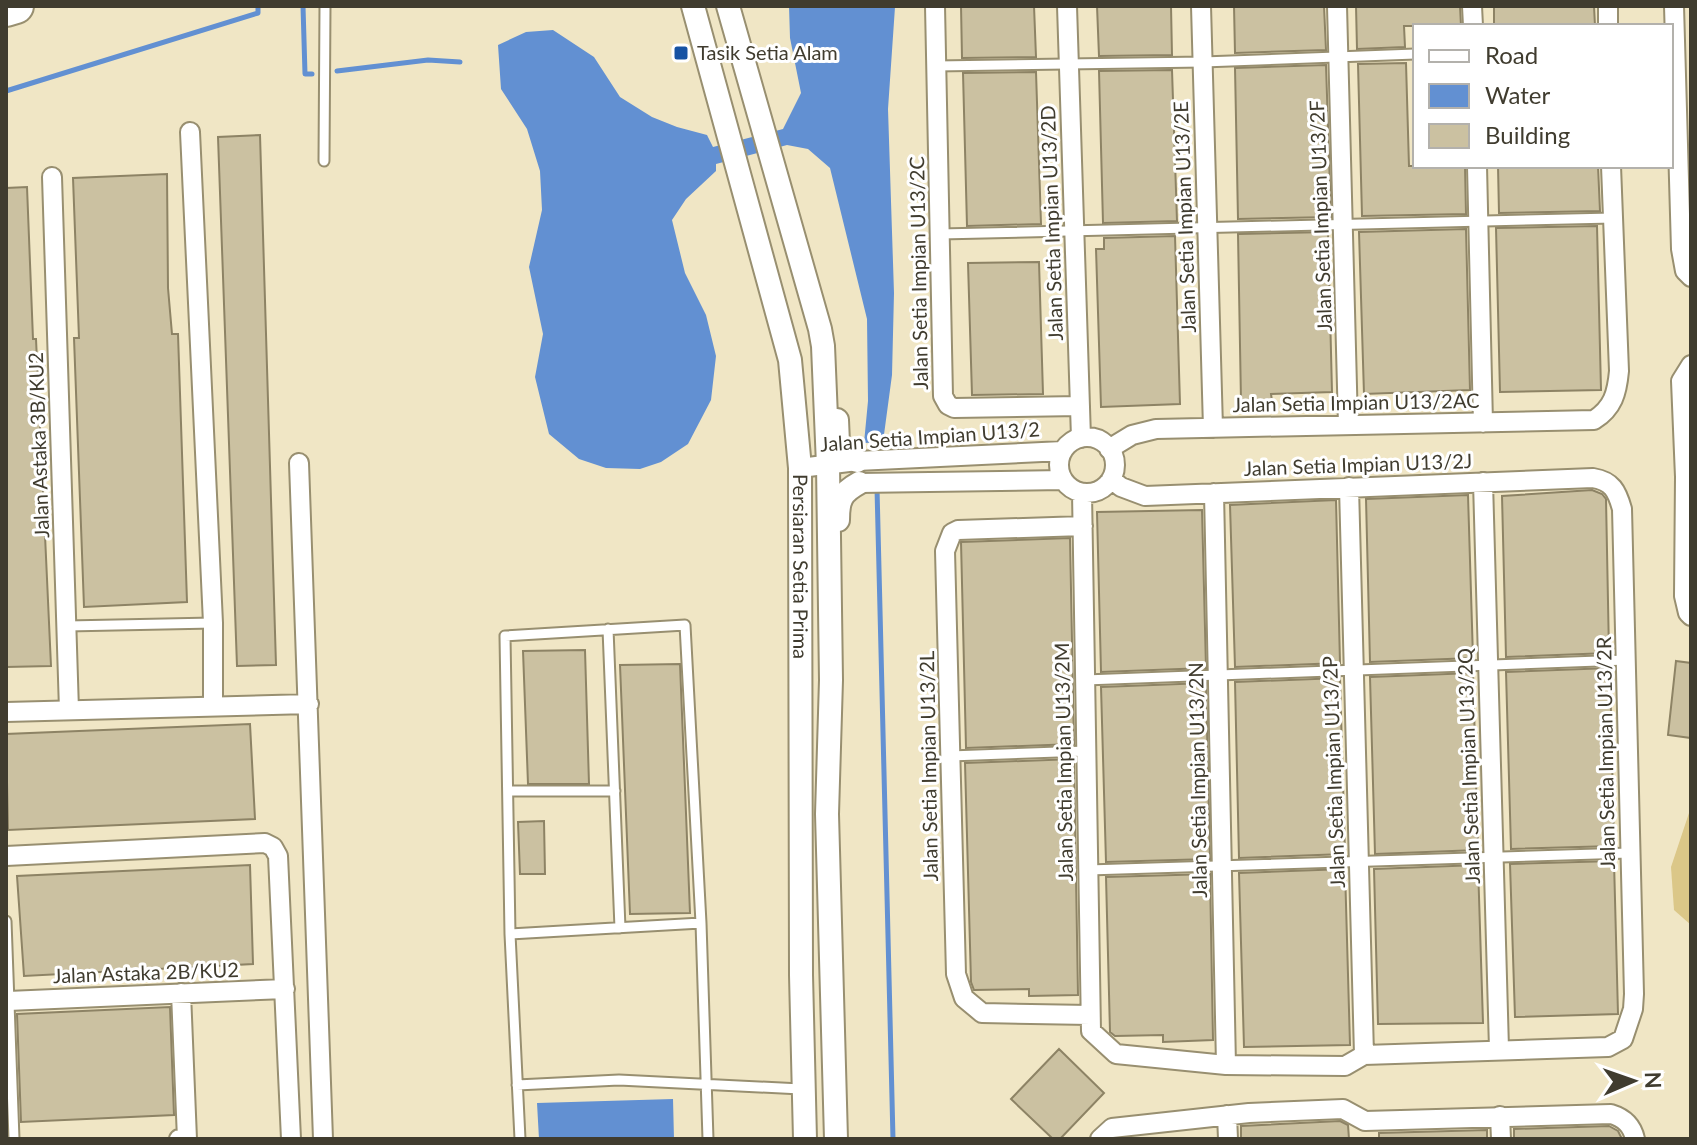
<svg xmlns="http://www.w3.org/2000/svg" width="1697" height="1145" font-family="Lato,sans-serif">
<rect width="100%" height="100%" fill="#f0e6c5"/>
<path fill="#dbc788" d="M1691 807V925L1674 910 1671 867Z"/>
<path fill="#6290d2" d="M789 6 895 7 888 109 894 293 892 375 883 442 864 443 868 401 867 319 830 168 808 149 787 145 716 164V171L686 199 672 220 685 273 706 315 716 356 711 400 688 444 661 462 640 469 606 468 579 459 549 434 535 377 543 334 529 267 542 210 540 171 527 129 501 89 498 45 526 32 553 30 594 57 620 97 652 117 677 127 707 135 713 147 783 129 801 93 790 38Z
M673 1099 674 1139H539L537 1103Z"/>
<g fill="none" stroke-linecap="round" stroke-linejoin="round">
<path stroke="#6290d2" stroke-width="5" d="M303 6 305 74H312
M337 71 428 60 460 62
M6 91 258 13V6
M876 443 877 454
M877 488 893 1139"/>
</g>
<path fill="#cbc1a1" stroke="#8d8365" stroke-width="2" d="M961 6H1034L1036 57 962 58Z
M1097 6H1171L1172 55 1099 56Z
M1234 6H1324L1326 50 1235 53Z
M1356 6H1460L1461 26H1404L1405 47 1357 49Z
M1494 6H1594L1595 26H1494Z
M1406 63 1409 166H1465L1466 214 1362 216 1358 64Z
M1326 65 1331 217 1238 219 1235 68Z
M1172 70 1177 221 1103 223 1099 71Z
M1036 72 1041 224 967 226 963 73Z
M260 135 276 665 237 666 218 137Z
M1498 166H1598L1600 211 1499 213Z
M167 174 168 288 172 334H178L187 602 84 607 74 338H79L73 178Z
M27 187 33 339H36L51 666 6 667V188Z
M1597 226 1601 390 1500 392 1496 228Z
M1466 229 1470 390 1364 394 1359 232Z
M1328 232 1332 392 1271 394 1272 401H1241L1238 234Z
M1175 236 1180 404 1101 407 1096 249H1104V238Z
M1039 262 1043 394 972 395 968 263Z
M1592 490 1602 494 1606 499 1609 653 1506 657 1502 496Z
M1468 495 1473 658 1370 662 1366 499Z
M1336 500 1340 663 1235 667 1230 505Z
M1202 510 1206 668 1101 672 1097 512Z
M1070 538 1074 744 966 748 961 542Z
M585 650 589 784H528L523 651Z
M1676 661 1691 663V738L1668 735Z
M680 664 690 913 630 914 620 665Z
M1610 668 1614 846 1511 849 1506 672Z
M1473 673 1478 850 1375 854 1370 677Z
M1340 678 1345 854 1239 858 1235 682Z
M1206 683 1210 859 1106 862 1101 687Z
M250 724 255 819 8 830 6 734Z
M1074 759 1078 995 1029 996V989L974 990 971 982 965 763Z
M544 821 545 874H520L518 822Z
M1614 861 1618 1014 1515 1017 1510 864Z
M250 865 253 964 24 976 17 876Z
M1478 865 1483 1023 1378 1024 1374 869Z
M1345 869 1350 1045 1244 1047 1239 873Z
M1210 874 1213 1040 1163 1042V1035L1115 1036 1110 1032 1106 877Z
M170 1007 174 1115 21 1122 17 1014Z
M1059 1049 1104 1093 1060 1139H1053L1011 1099Z
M1340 1121 1348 1125 1349 1139H1241V1126Z
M1609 1126 1618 1131 1622 1139H1514V1129Z
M1487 1130V1139H1379V1133Z"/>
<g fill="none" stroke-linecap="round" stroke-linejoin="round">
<g stroke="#988f70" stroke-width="13">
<path id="service" d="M936 66 1203 62 1415 54
M324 161 325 6
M940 234 1613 218
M67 626 213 623
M608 629 620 928
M1085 680 1626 660
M950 756 1086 751
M508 791H615
M1088 870 1629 853
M6 921 14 1139
M510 934 701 923
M517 1085 619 1080 801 1089
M520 1139 510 934 505 636 685 625 701 923 708 1139"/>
</g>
<g stroke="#988f70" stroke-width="22">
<path id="minor" d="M935 6 943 396 948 405 954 408 1080 406
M1067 6 1081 438
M1201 6 1213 428
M1337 6 1348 425
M1472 6 1473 26
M1608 6V26
M1674 6 1681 249 1685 271 1691 277
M190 132 213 623V705
M1477 166 1483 423
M52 177 69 710
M1691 365 1681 381 1685 477 1684 596 1688 613 1691 616
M1059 465a28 28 0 1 1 56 0a28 28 0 1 1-56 0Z
M1109 449 1132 435 1156 429 1594 420C1613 408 1617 393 1619 371L1611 166
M299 463 323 1139
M800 468 857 461 1063 451
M1483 482 1499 1049
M859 483 1063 480
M1349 487 1364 1055
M1082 493 1091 1031 1116 1054 1226 1065 1345 1066 1364 1055 1608 1047 1623 1039 1633 1009 1634 994 1622 509C1617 491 1612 481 1593 478L1145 496 1121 487 1111 479
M1214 493 1226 1065
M1083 526 958 530 952 533 945 551 956 974 964 998 982 1013 1090 1015
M6 712 309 704
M6 856 265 843 273 847 278 856 291 1139
M8 1001 285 989
M1227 1115 1228 1139
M1500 1116 1501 1139
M179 1139H187L181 993
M1100 1139 1112 1128 1249 1113 1343 1109 1365 1121 1611 1114C1624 1118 1632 1125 1635 1139"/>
</g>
<g stroke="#988f70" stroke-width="26">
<g id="tertiary">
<path id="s1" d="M693 6 790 360 800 468 801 975 805 1139"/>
<path d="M728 6 820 329 823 346 828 465 831 680 827 814 836 1139"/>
<path d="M837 420 838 443 857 461"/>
<path d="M838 520C838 500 841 493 859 483"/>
</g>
</g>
<g stroke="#988f70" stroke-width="38">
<path id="motorway" d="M6 9 16 6"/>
</g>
<use href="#service" stroke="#fff" stroke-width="9"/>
<use href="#minor" stroke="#fff" stroke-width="18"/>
<use href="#tertiary" stroke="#fff" stroke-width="22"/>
<use href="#motorway" stroke="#fff" stroke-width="34"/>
</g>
<rect fill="#1652a3" stroke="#fff" stroke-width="3" x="673" y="45" width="16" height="16" rx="4"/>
<g text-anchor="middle" stroke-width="6" stroke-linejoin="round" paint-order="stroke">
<g font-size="20" fill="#403c2f" stroke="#fff" text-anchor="start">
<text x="697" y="60">Tasik Setia Alam</text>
</g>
<g font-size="20" fill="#403c2f" stroke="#fff">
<text transform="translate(1321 216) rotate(-92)" y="7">Jalan Setia Impian U13/2F</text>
<text transform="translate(1185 217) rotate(-92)" y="7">Jalan Setia Impian U13/2E</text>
<text transform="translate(1052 223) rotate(-92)" y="7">Jalan Setia Impian U13/2D</text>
<text transform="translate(919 273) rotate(-91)" y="7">Jalan Setia Impian U13/2C</text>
<text transform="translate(1356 403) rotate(-1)" y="7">Jalan Setia Impian U13/2AC</text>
<text transform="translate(930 437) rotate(-4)" y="7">Jalan Setia Impian U13/2</text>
<text transform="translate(39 445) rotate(-92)" y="7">Jalan Astaka 3B/KU2</text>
<text transform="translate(1358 465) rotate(-2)" y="7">Jalan Setia Impian U13/2J</text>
<text dy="7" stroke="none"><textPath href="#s1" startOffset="574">Persiaran Setia Prima</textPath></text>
<text transform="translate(1606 753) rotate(-91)" y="7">Jalan Setia Impian U13/2R</text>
<text transform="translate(1064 762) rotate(-91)" y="7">Jalan Setia Impian U13/2M</text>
<text transform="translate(929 766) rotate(-91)" y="7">Jalan Setia Impian U13/2L</text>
<text transform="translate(1469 766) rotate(-92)" y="7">Jalan Setia Impian U13/2Q</text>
<text transform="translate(1334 772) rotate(-92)" y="7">Jalan Setia Impian U13/2P</text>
<text transform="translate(1198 780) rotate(-91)" y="7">Jalan Setia Impian U13/2N</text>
<text transform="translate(146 973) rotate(-2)" y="7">Jalan Astaka 2B/KU2</text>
</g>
</g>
<rect width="1697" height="1145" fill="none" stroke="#403c2f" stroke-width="16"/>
<rect x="1413" y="24" width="260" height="144" fill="#ffffff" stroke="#b3b1ac" stroke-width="2"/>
<rect x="1429" y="50" width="40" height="12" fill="#ffffff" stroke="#b3b1ac" stroke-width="2"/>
<text x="1485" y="64" font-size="24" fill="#403c2f">Road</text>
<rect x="1429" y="84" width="40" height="24" fill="#6290d2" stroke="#b3b1ac" stroke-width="2"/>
<text x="1485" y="104" font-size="24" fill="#403c2f">Water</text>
<rect x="1429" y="124" width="40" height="24" fill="#cbc1a1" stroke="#b3b1ac" stroke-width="2"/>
<text x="1485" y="144" font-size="24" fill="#403c2f">Building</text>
<g transform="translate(1633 1081) rotate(88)" stroke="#ffffff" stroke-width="6" paint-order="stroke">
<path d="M0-6L14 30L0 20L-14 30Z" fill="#403c2f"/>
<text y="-12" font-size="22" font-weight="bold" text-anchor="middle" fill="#403c2f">N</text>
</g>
</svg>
